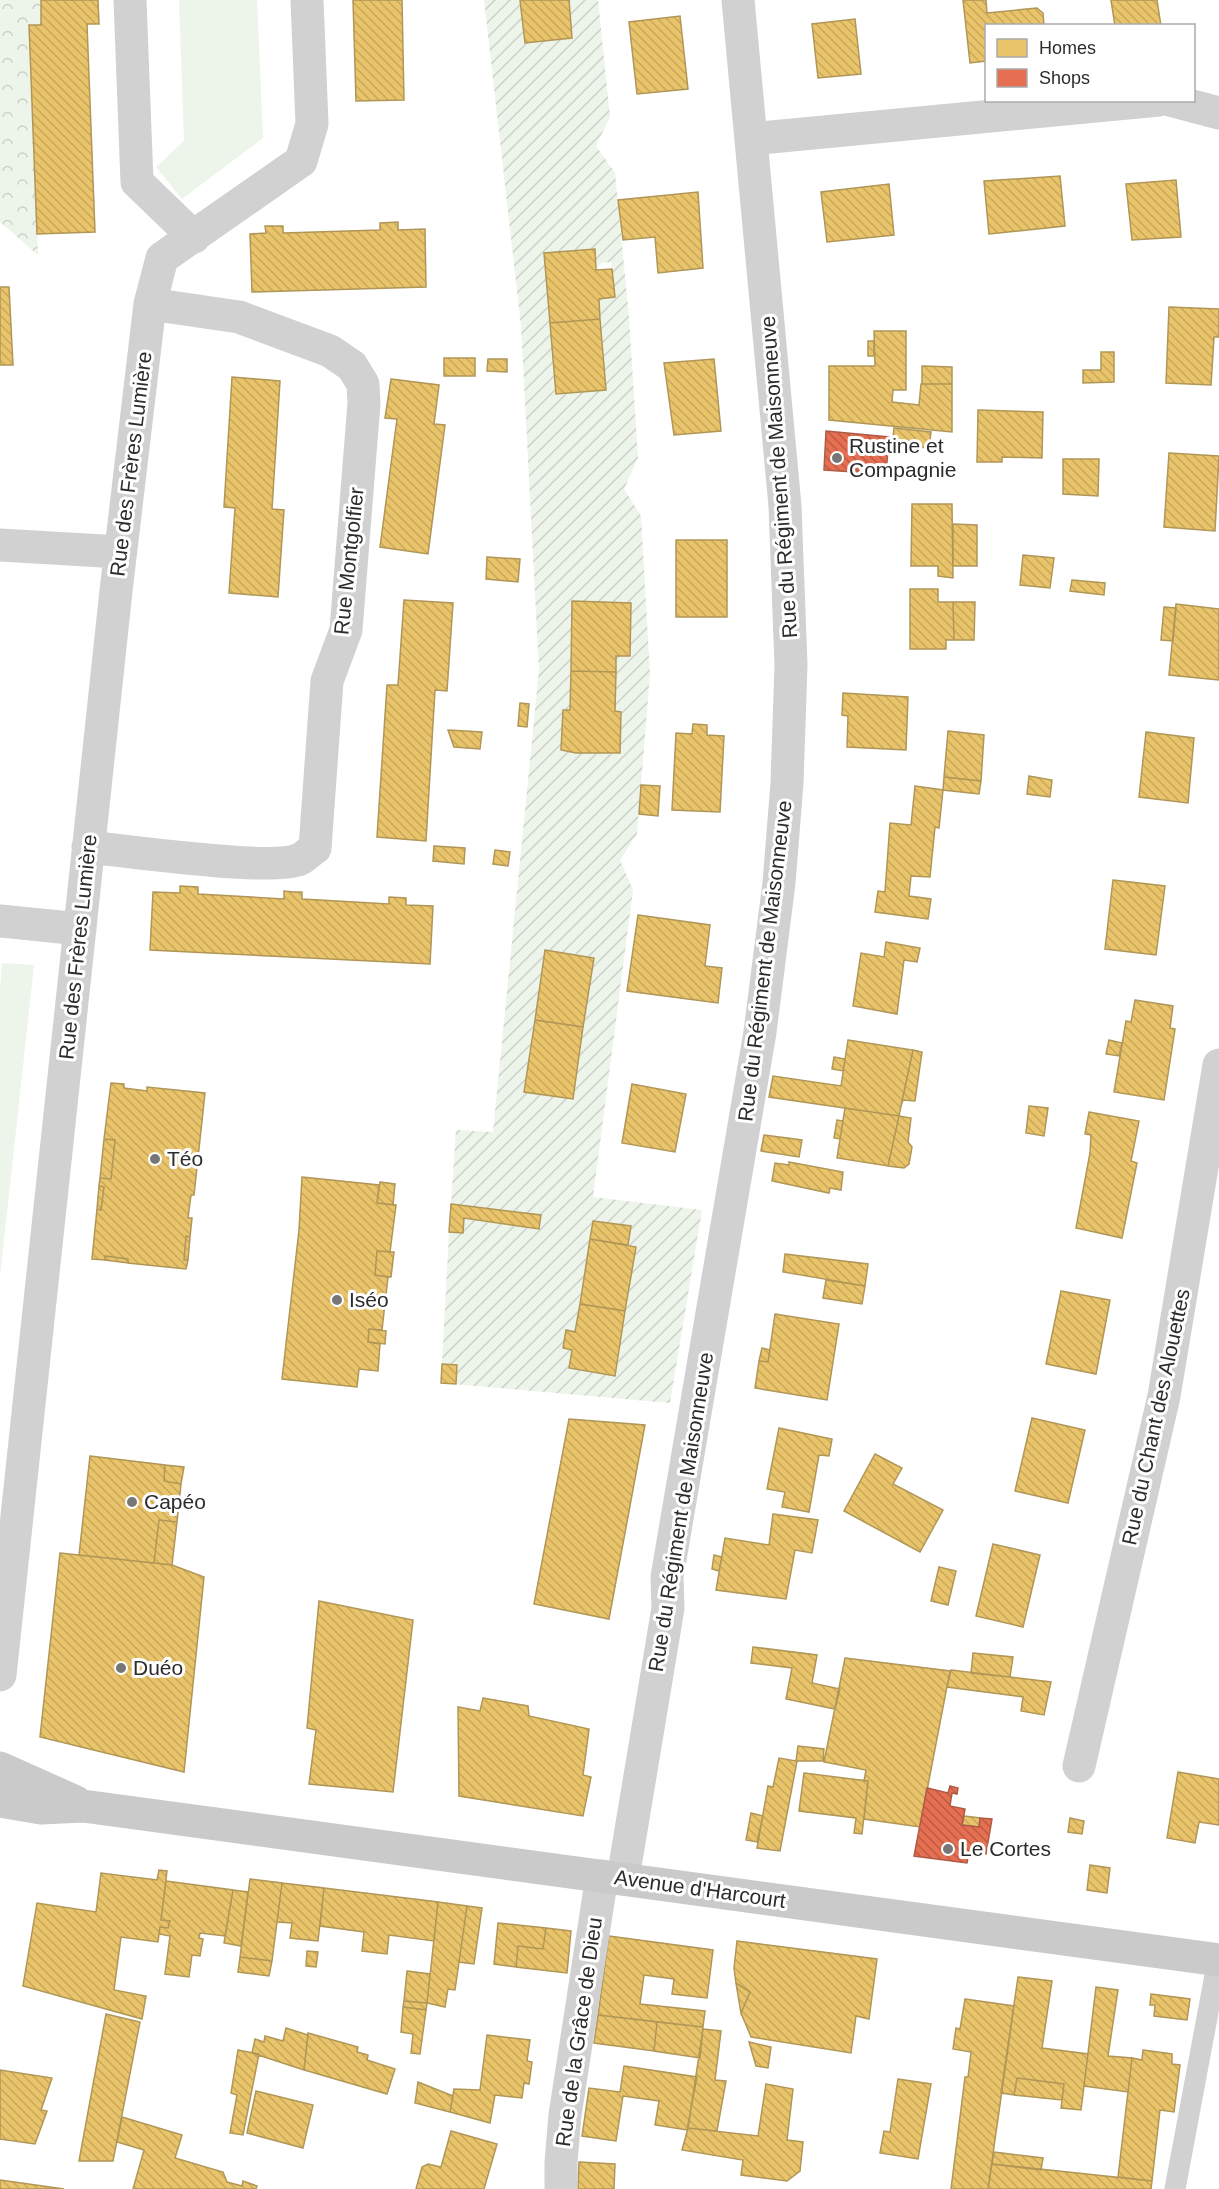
<svg xmlns="http://www.w3.org/2000/svg" width="1219" height="2189" font-family="Helvetica,sans-serif">
<defs>
<pattern id="park-crowns" width="20" height="18" patternUnits="userSpaceOnUse" patternTransform="scale(1.5)"><rect width="20" height="18" fill="#edf4e9"/><path d="M2 6a3 3 0 1 1 6 0M12 15a3 3 0 1 1 6 0" fill="none" stroke="#cbd1c8"/></pattern>
<pattern id="garden-furrows" width="10" height="10" patternUnits="userSpaceOnUse" patternTransform="scale(1.5)"><rect width="10" height="10" fill="#edf4e9"/><path d="M-1 1l2-2M0 10L10 0M9 11l2-2" fill="none" stroke="#cbd1c8"/></pattern>
<pattern id="homes-back-hatch" width="6" height="6" patternUnits="userSpaceOnUse" patternTransform="scale(1.5)"><rect width="6" height="6" fill="#e9c46a"/><path d="M-1 5l2 2M0 0l6 6M5-1l2 2" fill="none" stroke="#c8a95c"/></pattern>
<pattern id="shops-back-hatch" width="6" height="6" patternUnits="userSpaceOnUse" patternTransform="scale(1.5)"><rect width="6" height="6" fill="#e76f51"/><path d="M-1 5l2 2M0 0l6 6M5-1l2 2" fill="none" stroke="#bb5b43"/></pattern>
</defs>
<rect width="100%" height="100%" fill="#fff"/>
<path fill="#edf4e9" d="M179 0H257L263 138 182 199 156 167 184 141Z
M2 963 34 965 0 1277V987Z"/>
<path fill="url(#park-crowns)" d="M0 0H41V25L29 26 38 255 0 222Z"/>
<path fill="url(#garden-furrows)" fill-rule="evenodd" d="M484 0H520L525 43 572 38 569 0H598L610 117 596 146 615 173 629 317 638 458 624 489 641 516 650 674 637 834 620 860 633 890 593 1197 702 1210 670 1403 443 1383H456L457 1365 442 1364 449 1232 463 1233 464 1218 538 1229 541 1215 451 1204 456 1130 493 1132 539 670 521 326ZM594 249 596 270 601 263 611 262 615 297 599 299 606 390 556 394 545 253ZM572 602 630 656H616L615 711 621 712 619 754 576 753 561 750 563 710H570ZM545 950 593 958 573 1099 524 1091ZM593 1221 631 1226 628 1245 636 1247 615 1376 569 1368 572 1350 563 1348 566 1331 575 1332Z"/>
<path fill="url(#homes-back-hatch)" stroke="#b09657" stroke-width="1.5" d="M41 0H98L99 24H87L95 232 37 234 29 25H41Z
M353 0H402L404 100 356 101Z
M520 0H569L572 38 525 43Z
M963 0H986L987 13 1037 8 1043 13 1044 26H986V61L970 63Z
M1111 0H1157L1161 26H1115Z
M680 16 688 89 637 94 629 22Z
M855 19 861 74 818 78 812 24Z
M1060 176 1065 226 989 234 984 181Z
M1176 180 1181 237 1132 240 1126 184Z
M889 184 894 235 827 242 821 192Z
M698 192 703 268 658 273 655 237 623 240 618 200Z
M398 222V230L425 229 426 287 252 292 250 234 266 233 265 226H283V233L380 230V223Z
M595 249 596 270 612 269 615 297 599 299 600 319 550 323 544 253Z
M0 287H9L13 365H0Z
M1169 307 1219 309V337H1214L1211 385 1166 383Z
M600 319 606 390 556 394 550 323Z
M874 331H906V390H893L892 402 919 405 921 384H952V432L829 420V366H875Z
M868 341H874V356H868Z
M1101 352H1114V382L1083 383V370H1101Z
M444 358H475V376H444Z
M488 359H507V372L487 371Z
M714 359 721 431 674 435 664 363Z
M922 366 952 367V384H922Z
M232 377 280 381 272 509 284 510 278 597 229 593 235 508 224 507Z
M391 379 439 385 434 424 445 425 428 554 380 547 397 419 385 418Z
M978 410 1043 412 1042 458 1002 457V462H977Z
M894 428 931 432 929 448 892 445Z
M1169 453 1219 456 1215 531 1164 527Z
M1063 459H1099L1098 496 1063 494Z
M912 504H952L953 578 938 576V566H911Z
M953 524 977 525V566H953Z
M676 540H727V617H676Z
M1023 555 1054 558 1050 588 1020 585Z
M487 557 520 559 518 582 486 579Z
M1072 580 1105 583 1104 595 1070 591Z
M910 589H938V602H953L954 640H946V649H910Z
M404 600 453 603 447 691 435 690 426 841 377 837 387 685H398Z
M572 601 631 603 630 656H616V672L571 671Z
M953 602H975L974 640H954Z
M1176 604 1219 609V680L1169 675Z
M1164 607 1176 608 1173 641 1161 640Z
M571 671 616 672 615 711 621 712 620 753H576L561 750 563 710H570Z
M843 693 908 697 906 750 847 747 848 716 842 715Z
M520 703 529 704 527 727 518 726Z
M693 724 707 725V735L724 736 720 812 672 810 676 733 692 734Z
M448 730 482 732 480 749 454 747Z
M948 731 984 735 981 781 944 777Z
M1146 732 1194 738 1188 803 1139 797Z
M1029 776 1052 780 1050 797 1027 794Z
M944 777 981 781 979 794 943 790Z
M641 785 660 786 658 816 639 814Z
M915 786 943 790 939 828 935 827 930 877 911 876 909 896 931 899 928 919 875 912 878 891 885 892 890 823 911 825Z
M434 846 465 848 464 864 433 861Z
M495 850 510 852 508 866 493 864Z
M1113 880 1165 886 1156 955 1105 949Z
M180 886 198 887V894L284 899V891L294 892H302V899L389 904V897L406 898V905L433 906 430 964 150 950 153 892 180 893Z
M638 915 710 925 705 966 722 968 718 1003 627 991Z
M886 942 920 948 917 962 904 960 897 1014 853 1006 861 953 884 957Z
M545 950 594 958 583 1027 535 1020Z
M1135 1000 1173 1006 1170 1028 1175 1029 1164 1100 1114 1092 1126 1021 1131 1022Z
M535 1020 583 1027 573 1099 524 1092Z
M848 1040 913 1050 899 1116 769 1097 773 1076 841 1086Z
M1109 1040 1122 1043 1119 1056 1106 1054Z
M913 1050 922 1052 915 1101 903 1100 901 1106Z
M834 1057 845 1059 843 1071 832 1069Z
M111 1083 124 1084V1088L147 1091V1087L205 1093 194 1195H191L188 1218H192L190 1237 186 1236 184 1260H188L186 1269 128 1263V1259L105 1256V1260L92 1259 97 1209 101 1210 104 1187 99 1186 100 1178 111 1179 115 1140 104 1139Z
M632 1084 686 1094 675 1152 622 1143Z
M1029 1106 1048 1108 1044 1136 1026 1133Z
M845 1108 899 1116 888 1166 837 1158Z
M1089 1112 1139 1121 1131 1161 1137 1163 1122 1238 1076 1228 1090 1153 1091 1135 1085 1134Z
M899 1116 911 1118 908 1142 912 1147 909 1164 904 1168 888 1166Z
M837 1120 843 1121 840 1139 834 1138Z
M764 1135 802 1140 799 1157 761 1151Z
M104 1139 115 1140 111 1179 100 1178Z
M789 1162 843 1172 841 1190 830 1188 829 1193 772 1181 775 1163 789 1165Z
M302 1177 379 1185 377 1203 396 1205 390 1252 377 1251 375 1275 388 1277 382 1330 369 1329 368 1342 380 1344 378 1371 359 1369 357 1387 282 1379 299 1230Z
M380 1182 395 1184 393 1205 377 1203Z
M99 1186 104 1187 101 1210 97 1209Z
M451 1204 541 1215 539 1229 464 1218 463 1233 449 1232Z
M593 1221 631 1226 628 1245 590 1239Z
M186 1236 190 1237 188 1260H184Z
M590 1239 636 1247 625 1311 580 1304Z
M377 1251 394 1252 391 1277 375 1275Z
M785 1254 868 1264 865 1286 783 1272Z
M105 1256 128 1259V1263L105 1260Z
M826 1280 865 1286 862 1304 823 1298Z
M1061 1291 1110 1300 1096 1374 1046 1364Z
M580 1304 625 1311 615 1376 569 1368 572 1350 563 1348 566 1330 575 1332Z
M775 1314 839 1324 827 1400 755 1388 759 1361 768 1362Z
M369 1329 386 1331 385 1344 368 1342Z
M762 1348 770 1350 768 1362 759 1361Z
M442 1364 457 1365 456 1384 441 1383Z
M1032 1418 1085 1430 1068 1503 1015 1491Z
M569 1419 645 1425 609 1619 534 1604Z
M779 1428 832 1439 829 1456 819 1455 809 1512 782 1507 785 1492 767 1489Z
M875 1454 902 1468 893 1484 943 1510 920 1552 844 1511Z
M90 1456 165 1465 164 1481 181 1484 177 1522 159 1520 154 1563 79 1555Z
M165 1465 184 1467 181 1484 164 1481Z
M773 1514 818 1520 812 1553 795 1550 786 1599 716 1590 725 1538 769 1545Z
M159 1520 177 1522 172 1565 154 1563Z
M993 1544 1040 1555 1023 1627 976 1616Z
M60 1553 172 1565 204 1577 184 1772 40 1737Z
M714 1555 722 1557 719 1571 712 1569Z
M939 1567 956 1571 948 1605 931 1601Z
M319 1601 413 1620 393 1792 309 1784 316 1730 307 1728Z
M753 1647 817 1655 812 1683 840 1689 835 1709 786 1699 792 1668 751 1663Z
M973 1653 1013 1657 1010 1677 971 1673Z
M845 1658 950 1671 920 1827 864 1819 868 1781H864L866 1770 824 1762Z
M951 1670 1051 1682 1044 1715 1021 1711 1023 1697 947 1687Z
M483 1698 528 1706 529 1716 589 1729 583 1775 591 1777 583 1816 459 1796 458 1707 480 1711Z
M798 1746 824 1749 823 1761H797L780 1851 757 1848 768 1786 773 1787 779 1758 796 1761Z
M1178 1772 1219 1779V1825L1199 1822 1195 1843 1167 1838Z
M804 1773 868 1781 862 1834 854 1833 856 1818 799 1811Z
M751 1813 763 1816 757 1842 746 1840Z
M964 1816 980 1818 979 1827 962 1825Z
M1070 1818 1084 1821 1082 1834 1068 1832Z
M1090 1865 1110 1868 1107 1893 1087 1890Z
M159 1870 167 1871 161 1920 170 1921 168 1928 160 1927 158 1942 121 1937 114 1990 146 1996 142 2019 23 1986 37 1903 96 1912 101 1873 157 1880Z
M250 1879 282 1883 272 1961 240 1957Z
M166 1881 233 1890 225 1936 200 1933 199 1938 203 1939 200 1956 192 1955 189 1977 165 1974 170 1936 159 1934 160 1927 168 1928 170 1921 161 1920Z
M282 1883 324 1888 318 1941 290 1938 292 1923 277 1922Z
M324 1888 438 1902 434 1941 389 1935 387 1954 362 1951 364 1932 320 1926Z
M233 1890 248 1892 241 1946 224 1943Z
M438 1902 467 1906 455 1990 448 1989 445 2007 427 2003Z
M467 1906 482 1908 474 1964 459 1962Z
M498 1923 546 1928 543 1949 518 1946 516 1967 494 1964Z
M546 1928 571 1931 567 1973 516 1967 518 1946 543 1949Z
M609 1936 713 1950 707 1998 672 1994 674 1979 644 1975 640 2004 705 2011 703 2027 598 2015Z
M737 1941 877 1959 869 2019 856 2016 851 2053 751 2037 741 2013 750 1992 736 1983 734 1968Z
M307 1951 318 1952 316 1967 306 1966Z
M240 1957 272 1961 269 1976 238 1972Z
M407 1971 430 1974 427 2003 404 2001Z
M1018 1977 1052 1981 1042 2048 1088 2054 1081 2110 1061 2108 1064 2084 1017 2078 1014 2095 1001 2093Z
M736 1983 750 1992 741 2013Z
M1096 1987 1118 1990 1108 2056 1132 2058 1128 2092 1084 2086Z
M1151 1994 1190 1999 1187 2020 1154 2016 1155 2005H1150Z
M965 1999 1014 2006 988 2189H951L965 2077H968L971 2052 953 2049 956 2028 960 2029Z
M404 2001 427 2003 426 2010 403 2007Z
M403 2007 426 2010 420 2054 411 2053 413 2034 401 2032Z
M106 2014 140 2022 113 2161H79Z
M598 2015 657 2022 654 2051 594 2043Z
M657 2022 703 2027 700 2058 654 2051Z
M286 2028 308 2035 304 2070 252 2053 255 2039 264 2042 265 2036 283 2041Z
M703 2029 721 2031 715 2080 726 2081 717 2131 688 2128Z
M308 2033 358 2047 357 2052 368 2055 367 2060 395 2069 387 2094 304 2070Z
M487 2035 530 2040 527 2061 532 2062 529 2084 524 2083 522 2098 495 2095 490 2123 450 2112 454 2089 480 2090Z
M749 2042 771 2047 768 2068 756 2066Z
M238 2050 259 2054 243 2135 230 2133 237 2095 231 2093Z
M1143 2050 1172 2054V2064L1180 2065 1174 2112 1160 2110 1152 2181 1118 2177 1132 2058 1142 2060Z
M624 2066 697 2077 687 2130 655 2125 659 2101 623 2096 616 2141 582 2136 589 2088 620 2092Z
M0 2070 52 2078 41 2110 47 2111 35 2144 0 2139Z
M1017 2078 1064 2084 1062 2100 1014 2095Z
M898 2079 931 2084 918 2159 880 2153 884 2131 890 2132Z
M418 2082 453 2096 450 2112 415 2103Z
M766 2084 793 2089 787 2140 803 2142 800 2171 787 2181 741 2175 743 2160 682 2150 688 2128 758 2136Z
M256 2091 313 2105 303 2148 247 2133Z
M122 2117 182 2135 175 2158 223 2172 227 2182 242 2186 243 2181 257 2186 256 2189H133L144 2150 117 2142Z
M451 2131 497 2144 484 2189H416L422 2167 428 2164 441 2167Z
M994 2152 1043 2158 1041 2170 992 2164Z
M579 2162 615 2164 614 2189H578Z
M992 2164 1152 2181 1151 2189H988Z
M0 2180 64 2189H0Z"/>
<path fill="url(#shops-back-hatch)" stroke="#af5b46" stroke-width="1.5" d="M826 431 889 437 886 474 824 470Z
M950 1786 958 1788 957 1794 952 1793 950 1806 965 1809 962 1825 979 1827 980 1818 992 1819 986 1854 969 1851 967 1863 914 1856 927 1788 948 1793Z"/>
<g fill="none" stroke-linecap="round" stroke-linejoin="round">
<path stroke="#d1d1d1" stroke-width="21" d="M1175 2189 1218 1959"/>
<path stroke="#d1d1d1" stroke-width="33" d="M130 0 137 182 194 237
M1170 100 1219 113
M751 139 1159 100
M0 545 120 552
M88 847C125 851 275 872 300 859 305 857 310 851 315 848L327 681 346 630 364 403 363 384 352 366 330 351 239 317 150 304
M0 921 80 929
M0 1675 116 591 150 304 162 258 301 161 312 124 307 0
M1079 1766 1164 1396 1219 1065
M623 1878 668 1608 667 1577 760 1032 779 883 787 783 791 665 785 506 738 0
M561 2189V2162L565 2115 602 1876"/>
<path stroke="#cacaca" stroke-width="33" d="M0 1768 76 1802
M0 1801 41 1808 83 1806 1219 1960"/>
</g>
<g fill="#767676" stroke="#fff" stroke-width="2">
<circle cx="837" cy="458" r="6"/>
<circle cx="155" cy="1159" r="6"/>
<circle cx="337" cy="1300" r="6"/>
<circle cx="132" cy="1502" r="6"/>
<circle cx="121" cy="1668" r="6"/>
<circle cx="948" cy="1849" r="6"/>
</g>
<g text-anchor="middle" stroke-width="6" stroke-linejoin="round" paint-order="stroke">
<g font-size="21" fill="#2c2c2c" stroke="#fff" text-anchor="start">
<text x="849" y="453">Rustine et<tspan x="849" dy="24">Compagnie</tspan></text>
<text x="167" y="1166">Téo</text>
<text x="349" y="1307">Iséo</text>
<text x="144" y="1509">Capéo</text>
<text x="133" y="1675">Duéo</text>
<text x="960" y="1856">Le Cortes</text>
</g>
<g font-size="21" fill="#2c2c2c" stroke="#fff">
<text transform="translate(131 464) rotate(-83)" y="7">Rue des Frères Lumière</text>
<text transform="translate(779 477) rotate(-94)" y="7">Rue du Régiment de Maisonneuve</text>
<text transform="translate(349 561) rotate(-84)" y="7">Rue Montgolfier</text>
<text transform="translate(78 947) rotate(-84)" y="7">Rue des Frères Lumière</text>
<text transform="translate(765 961) rotate(-83)" y="7">Rue du Régiment de Maisonneuve</text>
<text transform="translate(1156 1417) rotate(-78)" y="7">Rue du Chant des Alouettes</text>
<text transform="translate(681 1512) rotate(-81)" y="7">Rue du Régiment de Maisonneuve</text>
<text transform="translate(700 1889) rotate(8)" y="7">Avenue d'Harcourt</text>
<text transform="translate(579 2032) rotate(-82)" y="7">Rue de la Grâce de Dieu</text>
</g>
</g>
<rect x="985" y="24" width="210" height="78" fill="#ffffff" stroke="#ababab" stroke-width="1.5"/>
<rect x="997" y="39" width="30" height="18" fill="#e9c46a" stroke="#ababab" stroke-width="1.5"/>
<text x="1039" y="54" font-size="18" fill="#2c2c2c">Homes</text>
<rect x="997" y="69" width="30" height="18" fill="#e76f51" stroke="#ababab" stroke-width="1.5"/>
<text x="1039" y="84" font-size="18" fill="#2c2c2c">Shops</text>
</svg>
